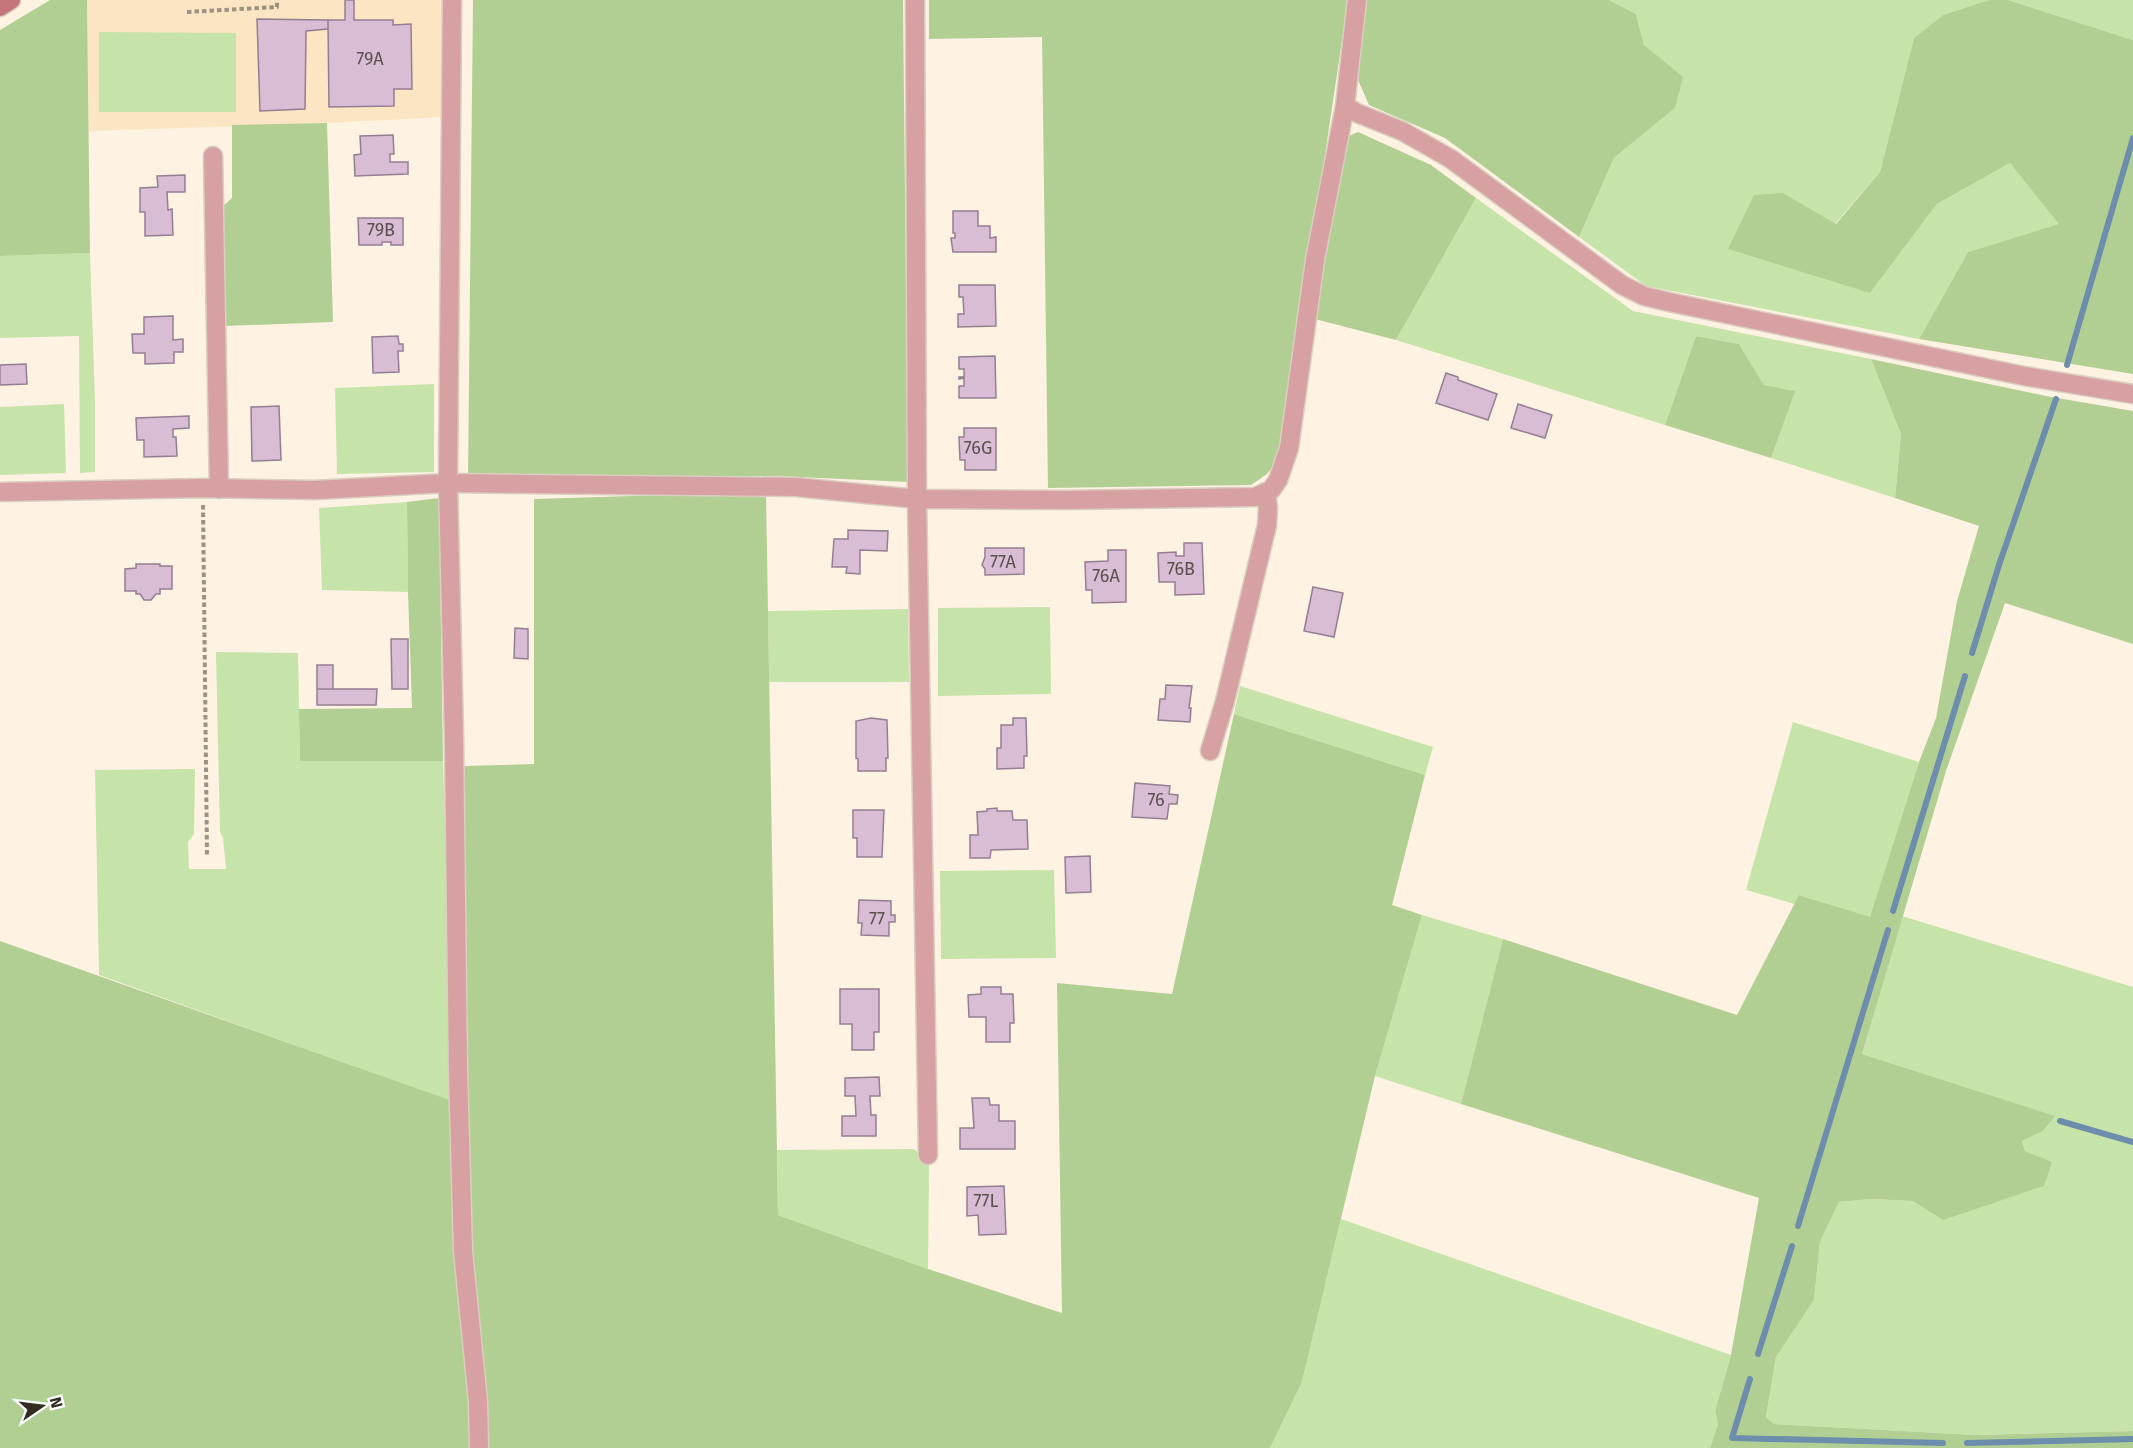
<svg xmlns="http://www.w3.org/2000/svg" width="2133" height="1448" font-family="'Fira Sans',sans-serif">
<rect width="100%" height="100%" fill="#fef2e2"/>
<path fill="#fce5c2" d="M87 0H445L446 117 327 123 89 131Z"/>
<path fill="#c6e4a9" d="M1609 0H1989L1943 15 1914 38 1880 172 1835 224 1783 193 1870 293 1937 204 2010 163 2060 224 1968 252 1919 339 1646 286 1579 237 1614 158 1675 108 1644 45 1636 14Z
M2008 0H2133V40Z
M99 32 236 33V112H99Z
M1476 198 1633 311 1871 359 1901 434 1895 498 1771 458 1794 391 1764 385 1739 344 1696 336 1665 425 1396 340Z
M90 253 95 402V472L80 473 79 336 0 338V256Z
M434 384V472L337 474 335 388Z
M64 404 66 473 0 475V407Z
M407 502 408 592 322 590 319 508Z
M1050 607 1051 694 938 696V608Z
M908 609 909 682H769L768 611Z
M216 652 298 653 300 761H443L454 1102 99 975 95 770 195 769 194 834 188 842 189 869H226L223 838 220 832Z
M1240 686 1433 747 1425 775 1234 714Z
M1793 722 1919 762 1870 918 1800 895 1795 904 1746 890Z
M1054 870 1056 958 941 959 940 871Z
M1422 915 1503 939 1461 1104 1375 1076Z
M1902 916 2133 987V1431L1976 1435 1774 1424 1766 1417 1776 1357 1814 1300 1820 1242 1839 1202 1871 1199 1913 1201 2051 1162 2025 1151 2022 1141 2043 1131 2054 1116 1862 1054Z
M914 1149 929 1163 928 1269 778 1215 777 1150Z
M1341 1219 1731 1355 1715 1411 1718 1424 1710 1448H1270L1302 1382Z"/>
<path fill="#b1cf93" d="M50 0H87L90 253 0 256V30Z
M473 0H903L908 482 777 476H468Z
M929 0H1348L1280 458 1267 474 1251 485 1048 488 1042 37 929 39Z
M1364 0H1609L1636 14 1644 45 1683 77 1675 108 1614 158 1579 237 1445 138 1369 105 1358 80Z
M1989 0H2008L2133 40V374L1919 339 1968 252 2059 224 2010 163 1937 204 1870 293 1728 249 1754 195 1783 193 1836 224 1880 172 1914 38 1943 15Z
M327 123 333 322 225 326 223 206 232 198V125Z
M1358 132 1431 165 1476 198 1396 340 1311 318 1342 139Z
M1696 336 1739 344 1764 385 1795 391 1771 458 1665 425Z
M1871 359 2046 396 2133 411V644L2005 603 1946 771 1862 1054 2055 1116 2043 1131 2022 1141 2025 1151 2052 1162 2044 1186 1943 1220 1913 1201 1871 1199 1839 1202 1820 1242 1814 1300 1776 1357 1766 1417 1774 1424 1976 1435 2133 1431V1448H1710L1718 1424 1715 1411 1731 1355 1759 1198 1461 1104 1503 939 1737 1015 1799 895 1870 917 1919 762 1936 718 1957 601 1979 526 1895 498 1901 434Z
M766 492 778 1215 928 1269 1062 1313 1057 983 1172 994 1234 714 1425 775 1392 905 1422 915 1375 1076 1302 1382 1270 1448H0V941L461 1104 465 766 534 764V499Z
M439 498 443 761H300L299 709 412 708 408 593 407 502Z"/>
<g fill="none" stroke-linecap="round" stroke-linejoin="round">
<path stroke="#6c8dab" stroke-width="6" d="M2067 365 2133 138
M1972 653 1999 565 2056 399
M1893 911 1965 676
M2060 1121 2133 1142
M1798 1226 1888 930
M1758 1354 1792 1246
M1750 1379 1732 1438 1943 1443
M1967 1443 2133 1439"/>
</g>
<path fill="#d8bdd4" stroke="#957d92" stroke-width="1.5" d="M345 0H354V20H393V25L411 24 412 89H394V106L329 107 328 20H345Z
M257 19 328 20V29L306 31 305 109 260 111Z
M393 135 394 154H390V162H408V174L355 176 354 155 361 154 360 136Z
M185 175V192H167L168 210 172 209 173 235 145 236V212H140V188L158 187 157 176Z
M953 211H978V226H990V238L996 237V252H953L951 238H955V233H953Z
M358 218H403V245H391V242H382V245H359Z
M959 285H995L996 326 958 327V314H964L963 297H959Z
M173 316V340L183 339V352H174V363L145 364V353H133L132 334H144V317Z
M398 336 399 344H403V351H398L399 372 373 373 372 337Z
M995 356 996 398H959V386H964V378L959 379V377H964V369H959V357Z
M26 364 27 384 0 385V365Z
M1446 373 1458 377V380L1497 394 1488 420 1436 403Z
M1518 404 1552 415 1545 438 1511 428Z
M279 406 281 460 252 461 251 407Z
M189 416V428L173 429V437H176L177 456 144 457V440H137L136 418Z
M964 428H996V470H965V460H960L959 437H964Z
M848 530 888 531 887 551 860 550V574L846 573 847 567H832L834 539H848Z
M1184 543H1202L1204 594 1175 595V582H1159L1158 553 1176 552V556H1184Z
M985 548H1024V574L985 575V569L982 565 985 557Z
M1108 550H1126V602L1092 603V590H1086L1085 562 1108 561Z
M136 564H160V566H172V589H160V594H156L151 600H144L140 594H136V591H125V569L136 568Z
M1313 587 1343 593 1334 637 1304 631Z
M515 628 528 629V659L514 658Z
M391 639H408V689H392Z
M317 665H333V689H317Z
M1166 685 1192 686 1189 708H1191L1190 722 1158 720 1160 699H1165Z
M317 689H377L376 705H317Z
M871 718 887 720 888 758H886V771H858V759L856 758V721Z
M1013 718H1026L1027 756H1024V768L997 769V748H1001V725H1013Z
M1135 783 1170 786 1169 794 1178 795 1177 804H1169L1167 819 1132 817Z
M997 808V811H1012L1013 820H1027L1028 849 991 850 990 858H970V835H978L977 812 987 811V809Z
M853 810H884L882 857H857V838H853Z
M1090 856 1091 892 1066 893 1065 857Z
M859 900 891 901V915H895V922H889V936L861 935 862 923H858Z
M981 987H1001V994H1013L1014 1023H1010V1042H986V1017H969L968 995 981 994Z
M840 989H879V1032H874V1050H852V1024H840Z
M879 1077 880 1096H870L871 1115H876V1136H842V1116H856L855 1096H845V1078Z
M972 1098H989L990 1105H999V1121H1015V1149H960V1128H974Z
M1004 1186 1006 1234 979 1235 978 1215 967 1216V1187Z"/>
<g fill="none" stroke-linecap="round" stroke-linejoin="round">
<g stroke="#d9cebf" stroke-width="21">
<path id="street" d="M452 0 448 483 454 737 458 1069 463 1251 478 1401 479 1448
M915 0 917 499 928 1155
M1357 0 1345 106 1357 113 1402 131 1451 159 1622 285 1644 296 1669 302 2024 376 2133 394
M213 156 219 489
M0 492 203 488 315 490 448 483 796 487 917 499 1067 500 1255 497 1271 490 1278 480 1289 448 1315 260 1345 106
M1210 751 1225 701 1267 525 1268 508 1266 492"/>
</g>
<g stroke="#d9cebf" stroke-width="21">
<path id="secondary" d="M0 7 11 0"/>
</g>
<path stroke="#9b9284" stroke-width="4" stroke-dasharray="4.5 3" stroke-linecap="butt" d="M187 12 277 7V0
M203 505 207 855"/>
<use href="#street" stroke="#d7a0a2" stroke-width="18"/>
<use href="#secondary" stroke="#c5767a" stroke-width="18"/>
</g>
<g text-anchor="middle" stroke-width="5" stroke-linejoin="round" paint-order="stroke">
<g font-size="18" fill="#5c504e">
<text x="370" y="65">79A</text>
<text x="381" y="236">79B</text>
<text x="978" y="454">76G</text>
<text x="1003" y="568">77A</text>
<text x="1181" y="575">76B</text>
<text x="1106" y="582">76A</text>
<text x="1156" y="806">76</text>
<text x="877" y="925">77</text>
<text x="986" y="1207">77L</text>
</g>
</g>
<g transform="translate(42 1406) rotate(76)" stroke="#ffffff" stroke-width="4.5" paint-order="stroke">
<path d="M0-4.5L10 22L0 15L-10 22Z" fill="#332c21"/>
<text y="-9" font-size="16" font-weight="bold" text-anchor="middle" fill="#332c21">N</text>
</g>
</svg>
